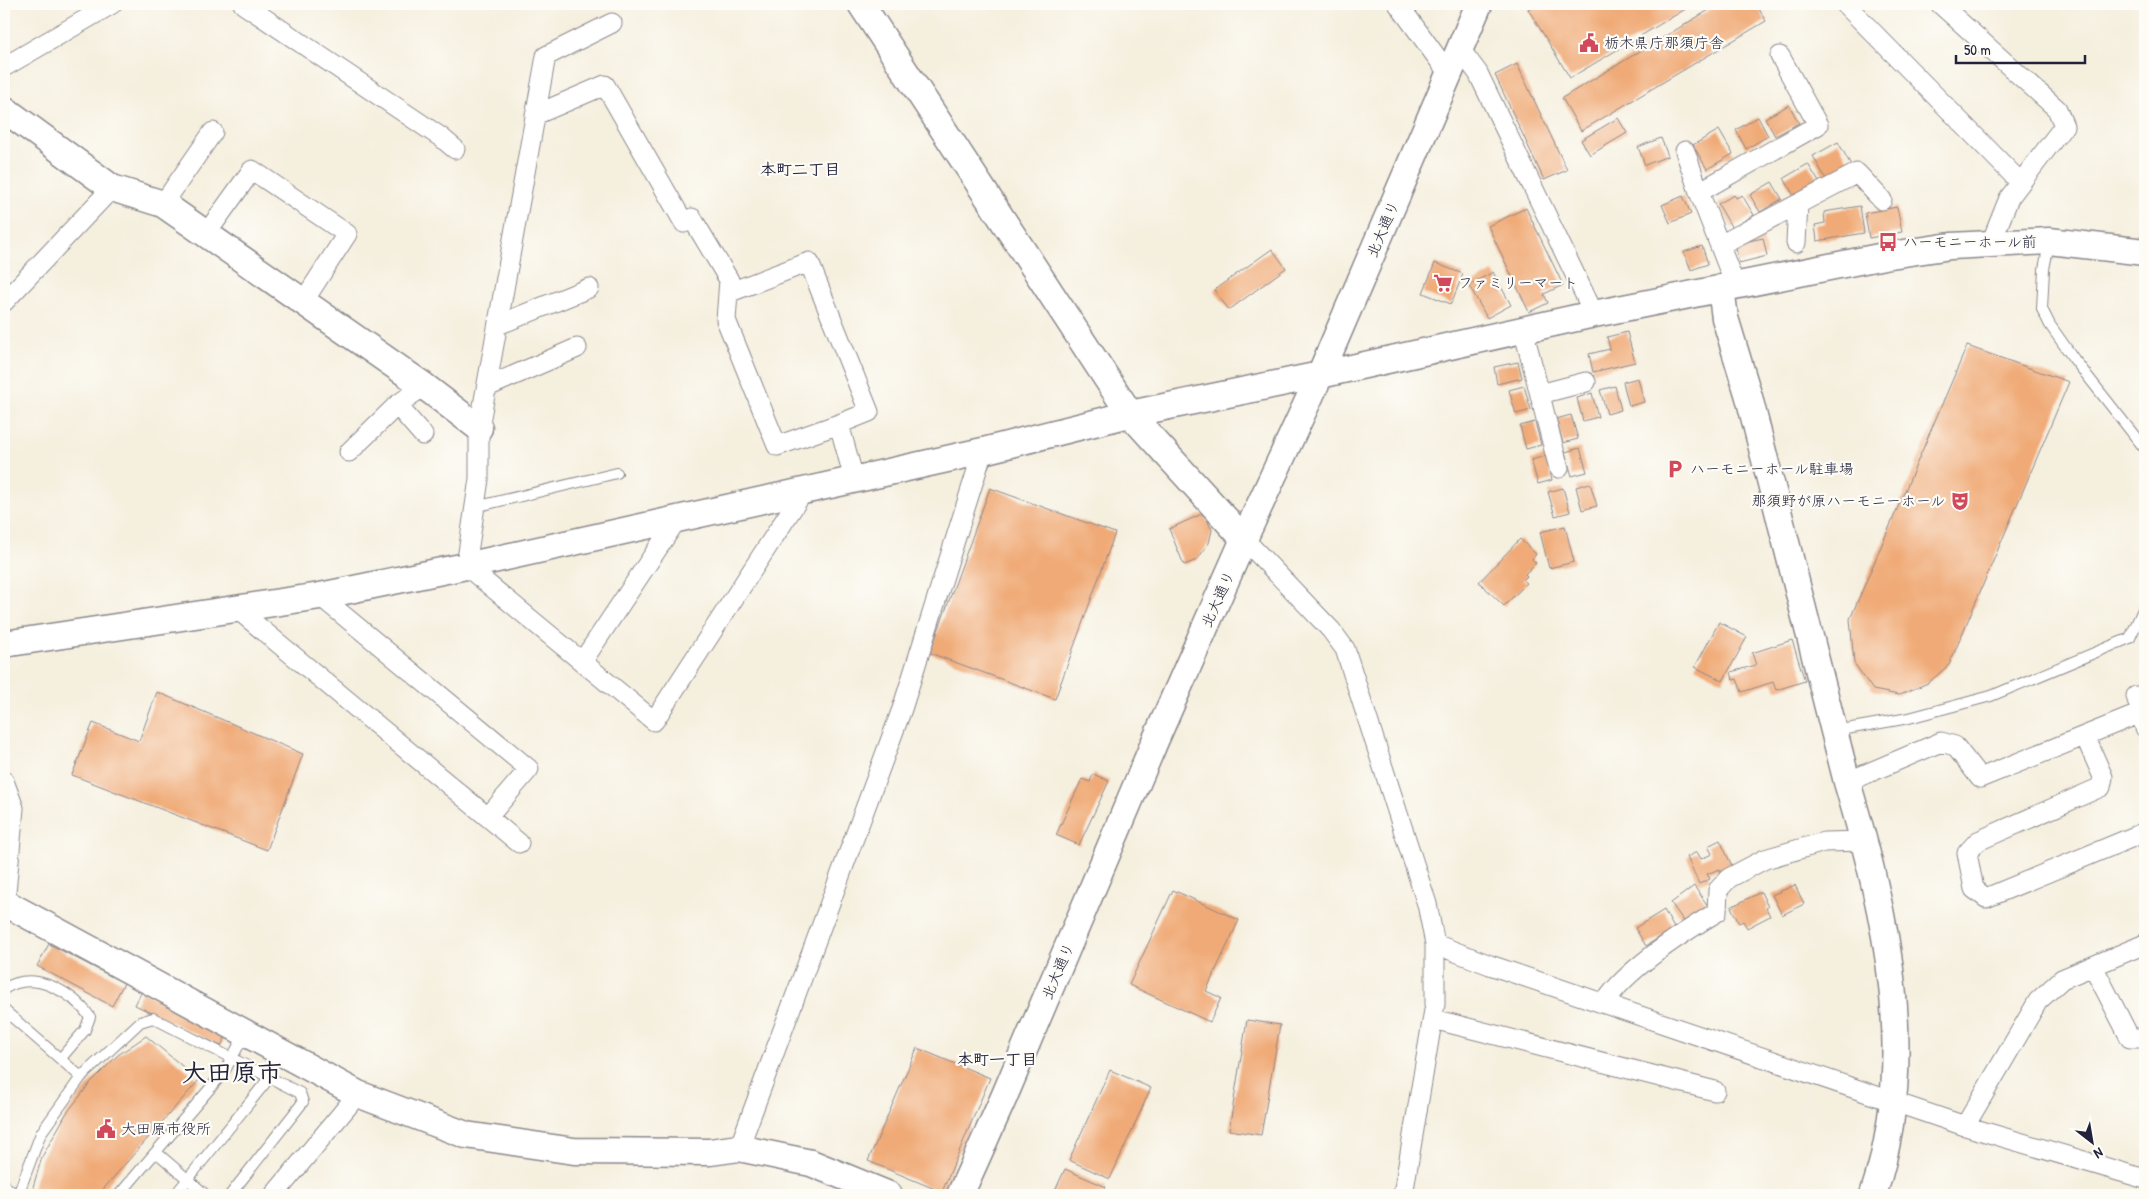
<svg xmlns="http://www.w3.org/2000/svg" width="2149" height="1199" font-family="'Patrick Hand','Klee One',sans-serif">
<rect width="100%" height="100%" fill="#fdfcf7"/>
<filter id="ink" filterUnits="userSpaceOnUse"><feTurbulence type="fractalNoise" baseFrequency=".02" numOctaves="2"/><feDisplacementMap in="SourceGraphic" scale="10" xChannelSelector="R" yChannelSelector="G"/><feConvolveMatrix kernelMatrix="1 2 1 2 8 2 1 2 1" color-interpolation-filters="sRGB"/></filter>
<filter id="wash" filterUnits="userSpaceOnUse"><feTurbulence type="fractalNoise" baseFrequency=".0096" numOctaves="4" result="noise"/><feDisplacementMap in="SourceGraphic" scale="20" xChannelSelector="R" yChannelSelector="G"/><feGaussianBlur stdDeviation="1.12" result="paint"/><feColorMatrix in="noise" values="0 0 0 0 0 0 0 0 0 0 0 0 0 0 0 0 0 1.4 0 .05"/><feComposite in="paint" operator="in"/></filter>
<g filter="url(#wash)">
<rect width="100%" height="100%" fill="#f5efde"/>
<g id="blocks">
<path fill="#f0aa77" d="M1536 4H1694L1570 78 1528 9Z
M1719 4H1756L1766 21 1581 131 1562 98Z
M1517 64 1567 170 1544 180 1495 75Z
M1789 105 1799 123 1775 136 1765 118Z
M1758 117 1768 136 1746 149 1736 130Z
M1618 118 1627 133 1590 155 1581 140Z
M1719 130 1733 154 1707 169 1693 145Z
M1661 138 1668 156 1645 165 1638 147Z
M1838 142 1851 165 1826 179 1813 156Z
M1808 164 1819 182 1794 196 1784 178Z
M1772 182 1782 199 1760 212 1750 195Z
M1734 195 1736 198 1742 195 1754 215 1732 228 1718 204Z
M1683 196 1691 214 1670 223 1662 205Z
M1860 206 1864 233 1817 241 1815 225 1825 223 1824 212Z
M1897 207 1902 232 1869 238 1865 213Z
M1526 208 1563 285 1544 294 1548 303 1529 312 1488 226Z
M1763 238 1767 256 1739 263 1735 244Z
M1702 246 1708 264 1691 270 1684 252Z
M1272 249 1286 268 1229 310 1214 290Z
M1435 263 1463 274 1451 304 1423 293Z
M1493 272 1511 305 1487 318 1469 285Z
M1627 332 1635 362 1593 372 1589 354 1610 349 1607 337Z
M1967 346 2069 382 1949 665 1928 683 1899 695 1873 690 1854 663 1850 619Z
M1518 362 1522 378 1497 384 1494 367Z
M1638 378 1644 402 1629 406 1623 382Z
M1524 386 1531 410 1516 414 1509 390Z
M1615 386 1621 410 1607 414 1600 390Z
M1592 393 1598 417 1583 421 1577 398Z
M1571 415 1578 439 1563 443 1556 419Z
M1535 422 1541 445 1526 449 1520 426Z
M1580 448 1587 472 1572 476 1565 452Z
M1546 456 1552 480 1538 484 1531 460Z
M1590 483 1597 506 1582 510 1576 487Z
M990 488 1115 533 1055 699 930 653Z
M1563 488 1570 512 1555 516 1548 492Z
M1204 513 1212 530 1209 543 1197 560 1184 565 1169 529Z
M1565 526 1574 562 1549 568 1540 532Z
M1520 539 1536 554 1532 559 1536 563 1525 574 1527 576 1523 580 1527 583 1504 606 1479 582Z
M1719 622 1747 637 1723 681 1695 667Z
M1792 640 1805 681 1776 690 1773 682 1742 692 1737 679 1733 680 1731 672 1756 665 1752 653Z
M157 692 303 754 267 850 72 775 93 723 139 741Z
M1093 774 1109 781 1079 845 1056 835 1082 779 1090 782Z
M1720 840 1732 866 1721 872 1719 869 1707 874 1710 879 1699 884 1687 857 1697 852 1701 859 1712 854 1708 846Z
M1795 885 1804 904 1782 915 1772 895Z
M1694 886 1708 906 1685 923 1671 903Z
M1173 890 1239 920 1206 991 1221 998 1210 1022 1129 985Z
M1761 892 1768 907 1766 908 1770 916 1747 928 1743 921 1739 923 1731 907Z
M1664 910 1674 928 1646 946 1635 928Z
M49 944 124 983 112 1006 37 966Z
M142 991 228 1032 221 1046 135 1005Z
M1247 1020 1280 1025 1261 1135 1229 1130Z
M146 1036 199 1080 98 1195H43L33 1187 42 1157 66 1114 91 1082 118 1055Z
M917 1048 990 1078 942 1192 868 1161Z
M1110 1070 1151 1088 1110 1179 1069 1160Z
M1065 1169 1106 1187 1102 1195H1053Z"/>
</g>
</g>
<g filter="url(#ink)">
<use href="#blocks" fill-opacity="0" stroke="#8c888c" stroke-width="1"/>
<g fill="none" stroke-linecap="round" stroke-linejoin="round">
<g stroke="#8c888c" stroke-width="12">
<path id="lane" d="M2049 243 2044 269 2042 309 2050 325 2074 359 2145 449
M475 507 617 473
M1835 731 1909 718 1991 696 2130 638 2145 605
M4 989C34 969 72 992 90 1017L85 1030 61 1058
M4 1010 81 1077
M156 1152 206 1195
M4 1185 16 1195
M18 1195 41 1133 81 1077 140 1022 153 1018 300 1093 303 1102 230 1195
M119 1195 224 1072 245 1034
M175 1195 270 1077"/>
</g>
<g stroke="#8c888c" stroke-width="21">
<path id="street" d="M243 4 442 138 455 149
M1398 4 1449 74
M1845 4 2020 182
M1940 4 2057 109 2064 126 2009 198 1991 243
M612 23 546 56 479 428V479L466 566 654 721 805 489
M1460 49 1478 73 1594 314
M4 67 112 4
M535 115 605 85 684 223 692 218 729 280 726 320 777 446 839 424 854 479
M1685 151 1699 192
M163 204 213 132
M206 234 252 170 347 234 303 302
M1796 243 1798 204
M1720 245 1857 173 1882 200
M1735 285 1699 192 1818 125 1780 56
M728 293 809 262 869 412 839 424
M4 302 112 188
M498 325 589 288
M1523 330C1536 376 1546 422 1559 468
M487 387 577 348
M1540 394 1586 382
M397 405 423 435
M349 452 397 405 424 386
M1244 539 1331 630 1345 649 1427 904 1435 944V1004L1403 1195
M320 596 529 769 488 817
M237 609 519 843
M582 662 678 518
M2136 696 2145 728
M2085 736 2103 777 2101 787 1978 841 1967 853 1974 889 1986 898 2145 832
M4 781 14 808 5 903
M1847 782 1941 742 1955 746 1980 778 2141 713
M1435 944 1490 965 1965 1126 2145 1179
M2094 968 2130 1038H2145
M1604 1004C1624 971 1684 932 1717 912L1718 890 1729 878 1765 859 1824 842 1865 841
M1433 1019 1715 1091
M1965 1126 2038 1001 2062 979 2145 944
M739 1148 902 709 983 451
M274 1195 358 1094"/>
</g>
<g stroke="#8c888c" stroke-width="29">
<path id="secondary" d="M861 4 1130 414 1244 539
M4 109 112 188 163 204 424 386 479 428
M1721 288 1725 318 1749 397 1847 782C1887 917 1919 1058 1873 1195
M4 644 320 596 466 566 983 451 1130 414 1320 375 1594 314 1884 256 1951 246 2049 241 2145 252
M4 904 5 903 358 1094 466 1135 574 1151 710 1152 739 1148 811 1163 889 1195
M960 1195 1004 1097 1155 741 1244 539 1320 375 1479 4"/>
</g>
<use href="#lane" stroke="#fff" stroke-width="10"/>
<use href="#street" stroke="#fff" stroke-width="19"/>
<use href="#secondary" stroke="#fff" stroke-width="26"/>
</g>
</g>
<defs>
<g id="civic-bare" transform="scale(1.5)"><path d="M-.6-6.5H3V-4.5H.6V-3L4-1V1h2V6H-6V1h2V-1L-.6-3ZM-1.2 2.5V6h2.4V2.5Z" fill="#d1495b" stroke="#fdfcf7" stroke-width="2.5" paint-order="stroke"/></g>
<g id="bus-bare" transform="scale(1.5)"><path d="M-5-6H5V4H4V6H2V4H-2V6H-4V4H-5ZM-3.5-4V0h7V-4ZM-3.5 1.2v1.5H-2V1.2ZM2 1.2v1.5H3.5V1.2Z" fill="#d1495b" stroke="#fdfcf7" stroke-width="2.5" paint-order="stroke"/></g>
<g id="supermarket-bare" transform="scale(1.5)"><path d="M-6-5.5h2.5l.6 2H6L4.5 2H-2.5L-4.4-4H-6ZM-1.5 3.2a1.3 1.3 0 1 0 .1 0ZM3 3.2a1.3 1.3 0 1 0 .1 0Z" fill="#d1495b" stroke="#fdfcf7" stroke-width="2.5" paint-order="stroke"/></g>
<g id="parking-bare" transform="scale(1.5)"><path d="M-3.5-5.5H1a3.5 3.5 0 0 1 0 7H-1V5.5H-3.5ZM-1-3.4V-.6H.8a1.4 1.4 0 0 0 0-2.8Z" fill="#d1495b" stroke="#fdfcf7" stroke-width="2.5" paint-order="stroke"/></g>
<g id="theatre-bare" transform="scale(1.5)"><path d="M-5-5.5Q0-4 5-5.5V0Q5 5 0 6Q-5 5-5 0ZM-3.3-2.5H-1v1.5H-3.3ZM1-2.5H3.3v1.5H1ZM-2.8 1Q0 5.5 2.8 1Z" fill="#d1495b" stroke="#fdfcf7" stroke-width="2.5" paint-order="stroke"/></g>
</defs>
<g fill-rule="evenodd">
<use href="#civic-bare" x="1589" y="43"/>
<use href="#bus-bare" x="1888" y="242"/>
<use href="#supermarket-bare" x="1443" y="283"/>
<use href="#parking-bare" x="1675" y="469"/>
<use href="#theatre-bare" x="1960" y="501"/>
<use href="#civic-bare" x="106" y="1129"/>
</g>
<g text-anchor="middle" stroke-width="4.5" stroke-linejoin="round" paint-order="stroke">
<g font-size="15" fill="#22223b" stroke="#fdfcf7" text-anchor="start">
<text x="1604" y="48">栃木県庁那須庁舎</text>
<text x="1903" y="247">ハーモニーホール前</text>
<text x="1458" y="288">ファミリーマート</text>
<text x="1690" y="474">ハーモニーホール駐車場</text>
<text x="1945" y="506" text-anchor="end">那須野が原ハーモニーホール</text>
<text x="121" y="1134">大田原市役所</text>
</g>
<g font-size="15" fill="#22223b" stroke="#fdfcf7">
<text transform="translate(1383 229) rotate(-67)" y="5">北大通り</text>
<text transform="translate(1218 599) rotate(-66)" y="5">北大通り</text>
<text transform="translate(1058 971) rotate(-67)" y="5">北大通り</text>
</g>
<g font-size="16" font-weight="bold" fill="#22223b" stroke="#fdfcf7">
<text x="800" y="175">本町二丁目</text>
<text x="997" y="1065">本町一丁目</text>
</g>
<g font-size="25" font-weight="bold" fill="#22223b" stroke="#fdfcf7">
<text x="232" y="1081">大田原市</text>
</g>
</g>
<rect width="2149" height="1199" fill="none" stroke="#fdfcf7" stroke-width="20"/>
<g transform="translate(2092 1142) rotate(149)" stroke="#fdfcf7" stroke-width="4" paint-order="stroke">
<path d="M0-4L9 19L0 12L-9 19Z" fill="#22223b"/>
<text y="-8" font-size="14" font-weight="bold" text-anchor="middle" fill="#22223b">N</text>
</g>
<path d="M1956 55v8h129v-8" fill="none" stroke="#22223b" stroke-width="2.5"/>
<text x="1964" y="55" font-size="15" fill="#22223b" stroke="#fdfcf7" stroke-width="4" paint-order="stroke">50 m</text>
</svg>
